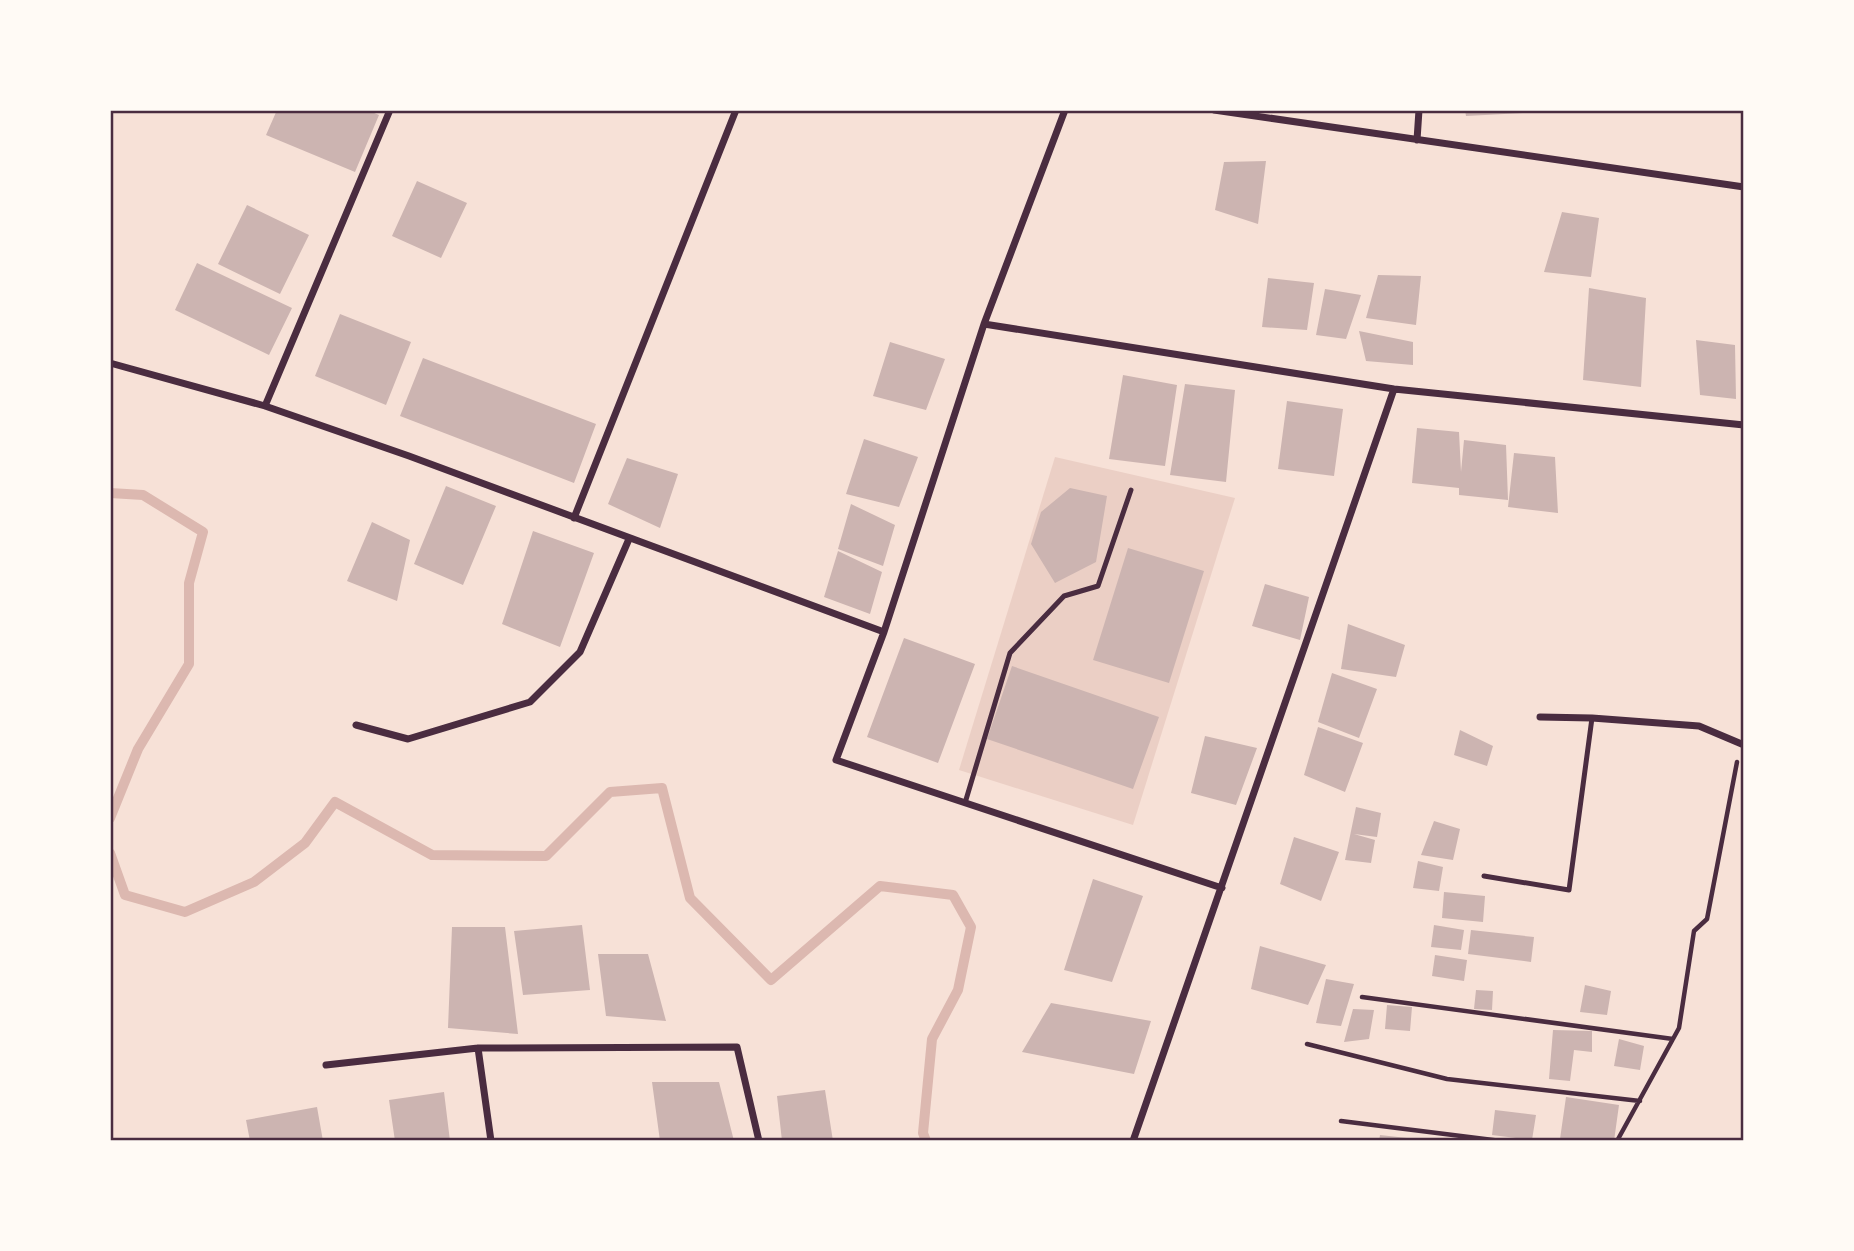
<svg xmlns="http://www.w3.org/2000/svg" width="1854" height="1251" font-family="Figtree,sans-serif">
<rect width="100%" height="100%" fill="#f7e1d7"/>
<path fill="#ebcfc5" d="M1055 457 1235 498 1133 825 959 770Z"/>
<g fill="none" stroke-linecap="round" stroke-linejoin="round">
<path stroke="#dcb8b0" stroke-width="10" d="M110 493 143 495 203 532 189 583V664L138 749 110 818
M110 853 125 895 185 912 254 882 305 843 335 802 432 855 546 856 610 792 662 788 690 898 771 980 880 886 953 895 971 927 958 990 932 1039 923 1133 926 1141"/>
</g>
<path fill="#ccb4b1" d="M277 110H367L379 115 355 172 266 135Z
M1465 110H1523V113L1466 116Z
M1266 161 1258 224 1215 210 1224 162Z
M417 181 467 203 441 258 392 236Z
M247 205 309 235 280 294 218 264Z
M1562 212 1599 218 1591 277 1544 272Z
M197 263 292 308 269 355 175 310Z
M1378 275 1421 276 1416 325 1366 318Z
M1268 278 1314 283 1307 330 1262 327Z
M1589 288 1646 298 1641 387 1583 380Z
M1325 289 1361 295 1346 339 1316 335Z
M340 314 411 342 386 405 315 376Z
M1359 331 1413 342V365L1366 361Z
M1696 340 1735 345 1736 399 1700 395Z
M890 342 945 359 926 410 873 396Z
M423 358 596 424 574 483 400 416Z
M1123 375 1177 385 1165 466 1109 459Z
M1185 384 1235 390 1226 482 1170 475Z
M1287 401 1343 409 1334 476 1278 469Z
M1417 428 1459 432 1461 472 1464 440 1506 445 1508 500 1459 495V488L1412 483Z
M864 439 918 457 899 507 846 494Z
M1514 453 1555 457 1558 513 1508 507Z
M627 458 678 474 660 528 608 504Z
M446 486 496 506 463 585 414 564Z
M1070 488 1107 496 1096 562 1055 583 1031 544 1041 512Z
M851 504 895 525 883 566 838 549Z
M372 522 410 540 397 601 347 581Z
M533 531 594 553 560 647 502 624Z
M1128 548 1204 571 1169 683 1093 660Z
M838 551 882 572 870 614 824 597Z
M1265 584 1309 597 1300 640 1252 626Z
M1348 624 1405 645 1396 677 1341 669Z
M904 638 975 664 938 763 867 737Z
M1012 666 1159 717 1133 789 987 739Z
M1332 673 1377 689 1359 738 1318 722Z
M1318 727 1363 743 1345 792 1304 775Z
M1460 730 1493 746 1487 766 1454 755Z
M1205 736 1257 748 1236 805 1191 793Z
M1356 807 1381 813 1377 837 1354 834 1375 840 1371 863 1345 860Z
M1434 821 1460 829 1453 860 1421 855Z
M1294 837 1339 852 1321 901 1280 884Z
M1418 861 1443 867 1439 891 1413 888Z
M1093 879 1143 896 1112 982 1064 970Z
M1444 892 1485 896 1483 922 1442 918Z
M582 925 590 990 523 995 514 931Z
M1434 925 1464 930 1461 950 1431 947Z
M452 927H505L518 1034 448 1028Z
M1471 930 1534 937 1531 962 1468 954Z
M1260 946 1326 965 1308 1005 1251 989Z
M598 954H648L666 1021 606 1016Z
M1435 955 1467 960 1464 981 1432 976Z
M1326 979 1354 984 1341 1026 1316 1023Z
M1585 985 1611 991 1607 1015 1580 1012Z
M1476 990 1493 991 1492 1010 1474 1009Z
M1051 1003 1151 1021 1134 1074 1022 1052Z
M1387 1005 1412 1007 1410 1031 1385 1029Z
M1353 1009 1374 1010 1369 1039 1344 1042Z
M1553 1030 1592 1031V1052L1574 1050 1570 1081 1549 1079Z
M1619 1039 1644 1046 1640 1070 1614 1066Z
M652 1082H719L734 1141H660Z
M825 1090 833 1141H782L777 1096Z
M444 1092 450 1141H395L389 1100Z
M1566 1097 1619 1105 1614 1141 1560 1139Z
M317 1107 323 1141H250L246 1120Z
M1495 1110 1536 1115 1532 1140 1492 1135Z
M1380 1135 1407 1138 1406 1141H1379Z"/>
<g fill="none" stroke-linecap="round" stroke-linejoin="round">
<path stroke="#4a2c40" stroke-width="4.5" d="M1362 997 1673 1039
M1307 1044 1447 1079 1640 1101
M1341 1121 1501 1141
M1617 1141 1679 1028 1694 931 1707 919 1737 762"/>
<path stroke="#4a2c40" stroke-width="5" d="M965 803 1010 653 1064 596 1098 586 1131 490
M1484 876 1569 890 1592 718"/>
<path stroke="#4a2c40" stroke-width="7" d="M1065 110 984 324 884 632 836 760 1222 888
M1214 110 1744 187
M1417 140 1419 110
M984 324 1394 389 1744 425
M110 363 265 406 409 456 884 632
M265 406 390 110
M574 518 736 110
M1540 717 1592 718 1699 726 1744 745
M356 725 408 739 530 702 580 652 629 539
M478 1048 491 1141
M326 1065 478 1048 737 1047 759 1141
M1133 1141 1394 389"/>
</g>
<rect width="1854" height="1251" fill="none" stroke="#fffaf5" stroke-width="224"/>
<rect x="112" y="112" width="1630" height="1027" fill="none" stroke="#4a2c40" stroke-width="2.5"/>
</svg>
